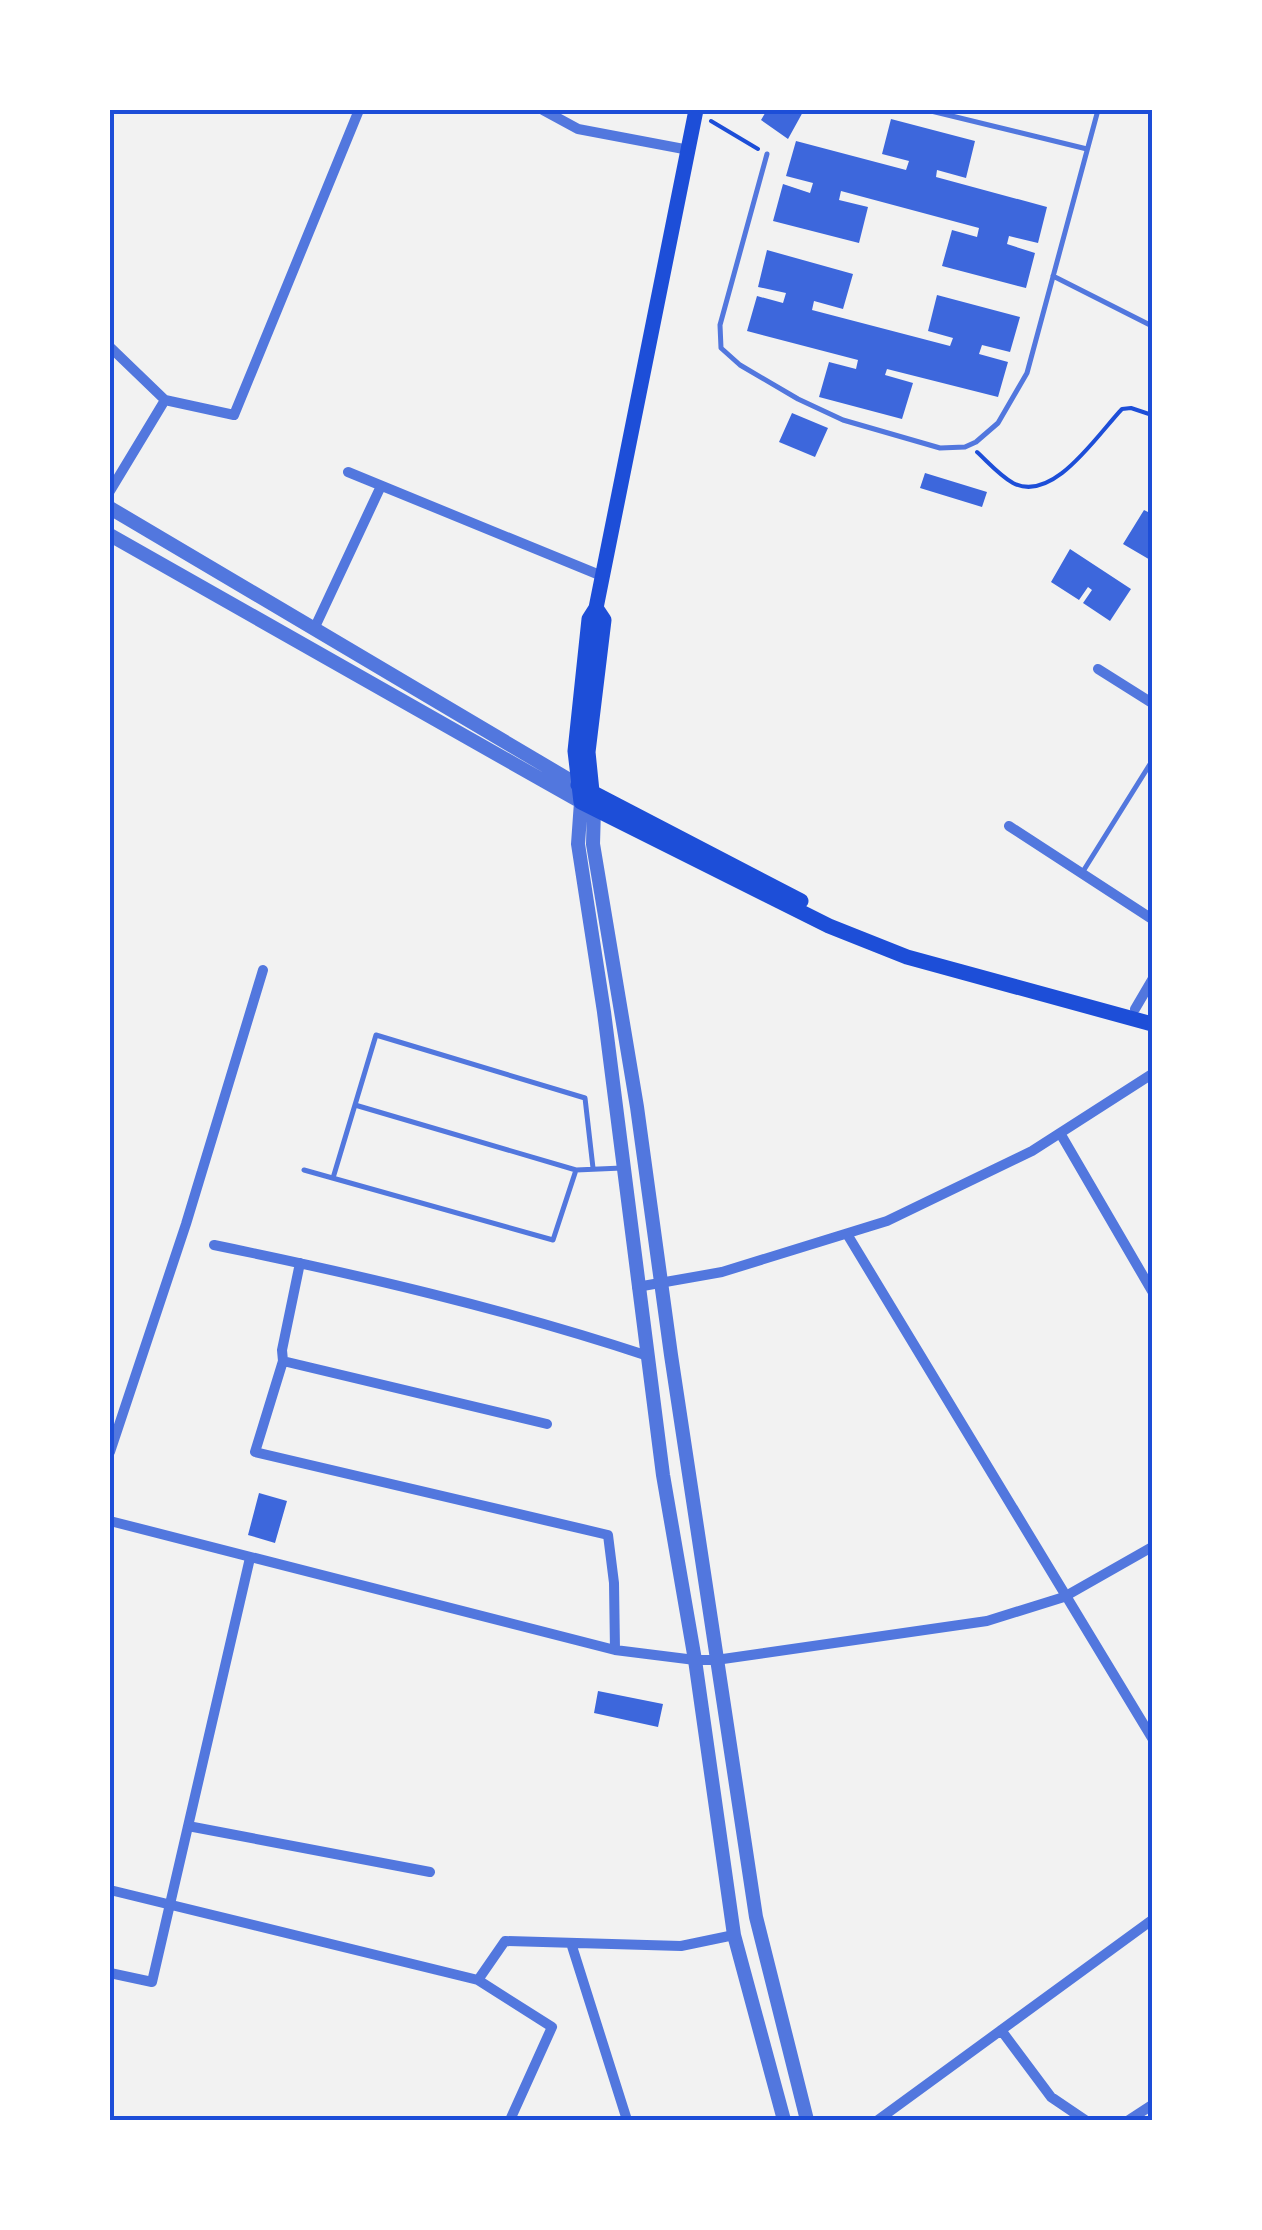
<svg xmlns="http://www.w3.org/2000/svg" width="1262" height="2230" font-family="'Fira Sans',sans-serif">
<rect width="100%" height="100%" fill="#f2f2f2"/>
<path fill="#3d67dc" d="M767 110H804L788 139 761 120Z
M891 119 975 141 966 178 937 170 936 177 1047 207 1038 243 1009 236 1007 244 1035 253 1026 288 942 266 952 230 977 237 979 228 841 191 839 200 868 207 859 243 773 221 783 184 810 193 813 183 786 176 796 141 906 170 909 161 882 154Z
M767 250 853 274 843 309 814 301 812 310 950 346 953 338 928 331 937 295 1020 317 1010 352 982 345 979 354 1008 362 998 397 887 369 885 375 913 383 902 419 819 397 829 362 856 369 858 360 747 331 757 296 783 303 786 293 758 287Z
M792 413 828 428 815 457 779 442Z
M925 473 987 492 982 507 920 488Z
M1144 510 1152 514V561L1123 544Z
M1070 549 1131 589 1110 621 1083 603 1092 590 1088 587 1079 600 1051 582Z
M259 1493 287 1501 275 1543 248 1535Z
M598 1691 663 1704 658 1727 594 1713Z"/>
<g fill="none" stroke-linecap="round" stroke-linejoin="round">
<path stroke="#1d4ed8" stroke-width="4" d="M711 121 758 149
M977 452C988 462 999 475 1013 483 1053 504 1097 435 1122 409L1131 408 1152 415"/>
<path stroke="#5277de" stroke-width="5" d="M927 110 1087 149
M767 154 720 325 721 348 740 365 798 399 843 420 940 448 965 447 976 442 998 423 1027 373 1098 110
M1053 276 1152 326
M1082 873 1152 761
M355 1105 576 1170 622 1168
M304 1170 553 1240 576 1170
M333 1178 376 1035 585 1098 593 1168"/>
<path stroke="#5277de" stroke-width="10" d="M543 110 578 129 689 150
M110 347 165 400
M348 472 602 576
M110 491 165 400 234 415 359 110
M315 627 381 486
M1098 669 1152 703
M1009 826 1152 919
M1135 1009 1152 980
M1060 1133 1152 1291
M847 1234 1152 1738
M214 1245C360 1275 506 1309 648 1356
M300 1263 282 1350 283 1361 255 1452 608 1535 614 1583 615 1650
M637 1287 722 1272 887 1221 1032 1151 1152 1074
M283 1361 547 1424
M110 1452 186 1224 263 970
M110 1521 615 1650 695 1660H716L987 1621 1064 1597 1152 1547
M188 1826 430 1872
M110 1890 478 1980 505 1941 681 1946 734 1935
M571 1943 627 2120
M110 1973 152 1982 250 1558
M478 1980 552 2027 510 2120
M1001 2030 1051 2097 1085 2120
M878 2120 1152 1920
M1129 2120 1152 2105"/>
<path stroke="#5277de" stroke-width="14" d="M110 508 578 785
M110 535 581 802 578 844 604 1012 663 1475 695 1660 734 1935 784 2120
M594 809 593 844 637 1107 671 1355 756 1917 807 2120"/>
<path stroke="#1d4ed8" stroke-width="15" d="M696 110 596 608 589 619 575 751 581 802 829 926 907 957 1152 1024
M578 785 801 901
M593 801 588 752 604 620 596 608"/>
</g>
<rect width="1262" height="2230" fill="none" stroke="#ffffff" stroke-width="225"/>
<rect x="112" y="112" width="1038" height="2006" fill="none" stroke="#1d4ed8" stroke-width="4"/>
</svg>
